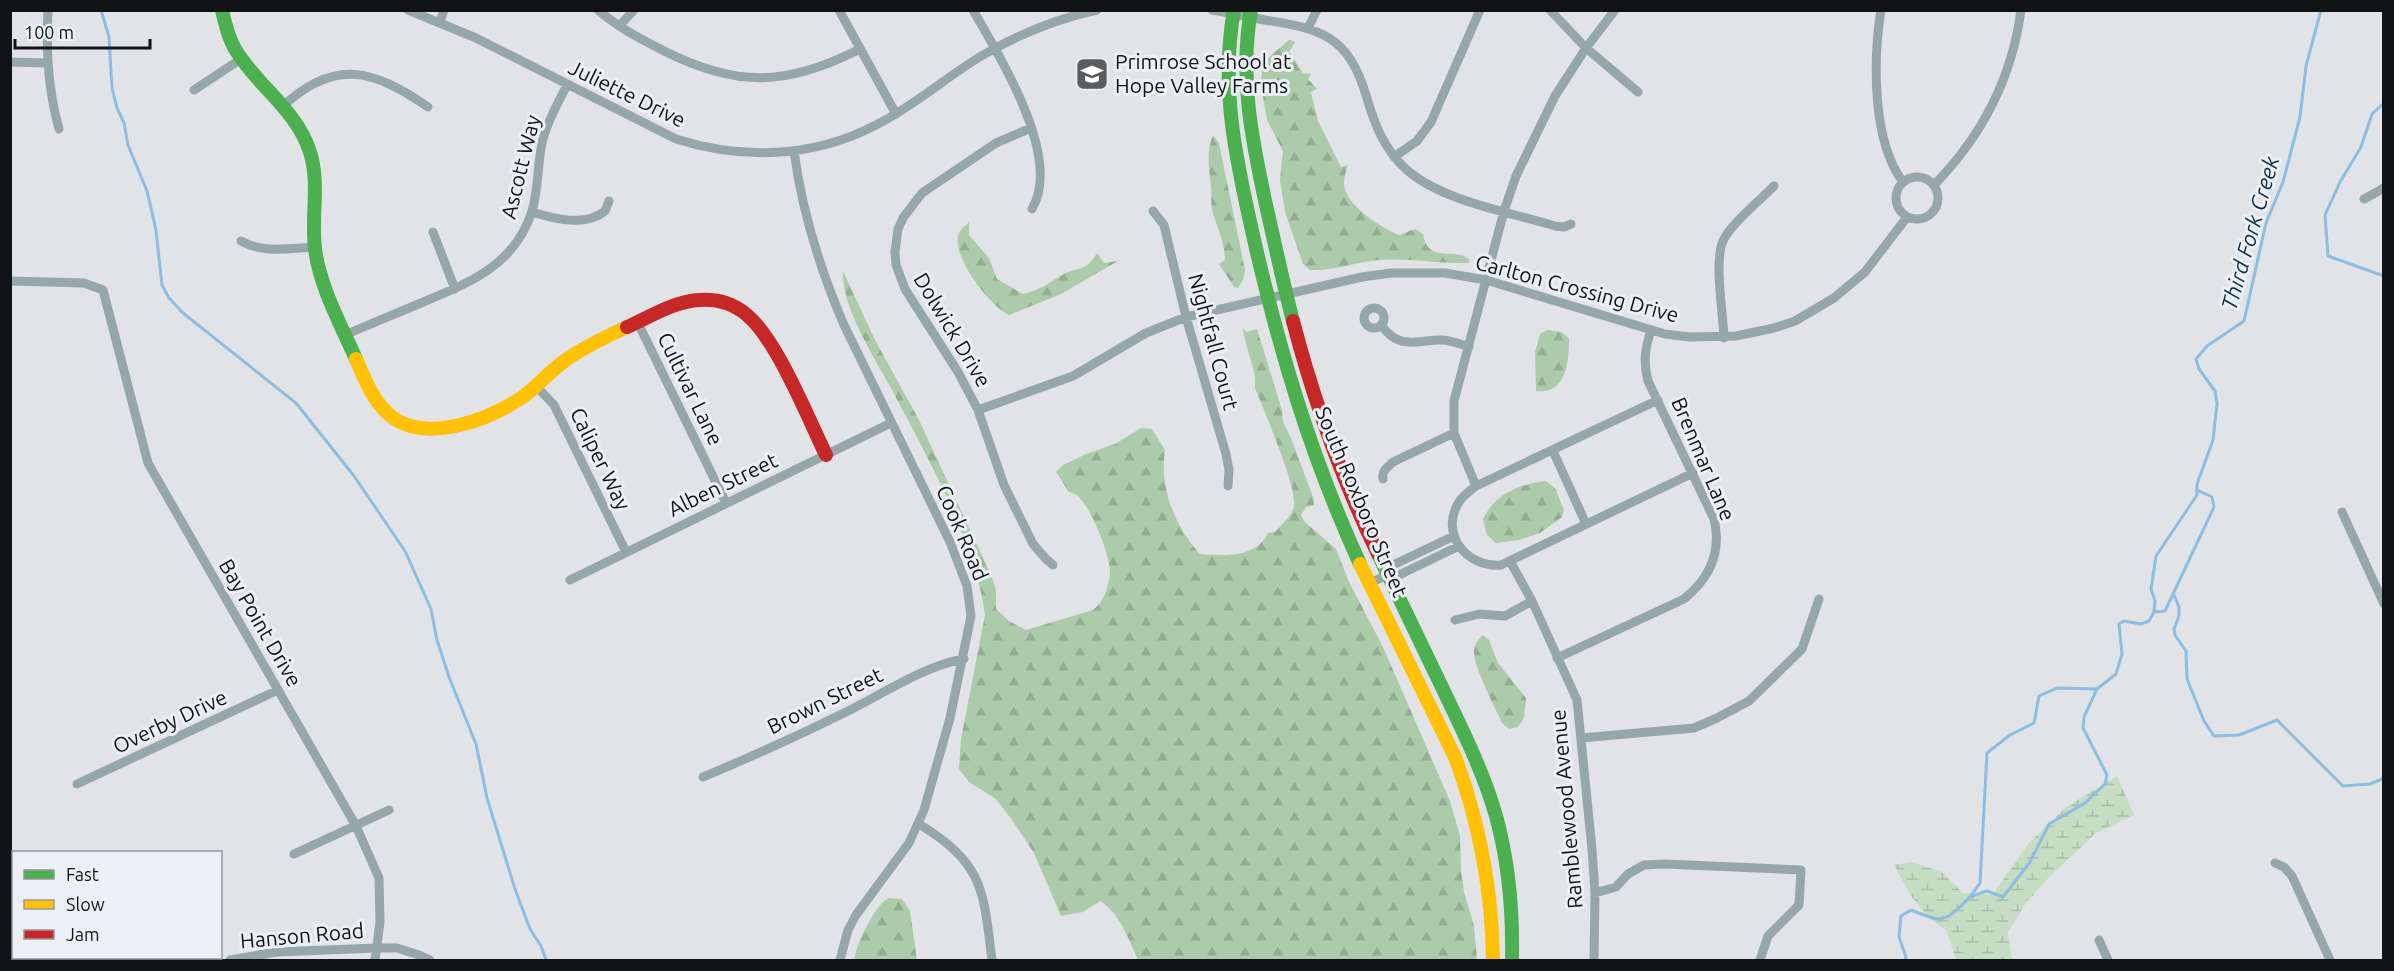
<svg xmlns="http://www.w3.org/2000/svg" width="2394" height="971" font-family="Ubuntu,sans-serif">
<defs>
<pattern id="forest-firs" width="22" height="20" patternUnits="userSpaceOnUse" patternTransform="scale(1.5)"><rect width="22" height="20" fill="#accbaa"/><path d="M5 1l3.5 6h-7zM16 11l3.5 6h-7z" fill="#93ad91"/></pattern>
<pattern id="wetland-marsh" width="20" height="14" patternUnits="userSpaceOnUse" patternTransform="scale(1.5)"><rect width="20" height="14" fill="#c4ddc3"/><path d="M1 5h8M5 5V1M11 12h8M15 12V8" fill="none" stroke="#a7bda7"/></pattern>
</defs>
<rect width="100%" height="100%" fill="#e1e3e6"/>
<path fill="url(#forest-firs)" d="M1289 40 1295 42 1289 52 1303 73 1311 74 1308 79 1317 89 1311 92 1318 121 1341 167 1348 165C1345 172 1343 182 1345 189 1350 208 1382 228 1399 235L1415 229 1423 234C1428 265 1455 246 1470 260L1468 263C1438 264 1409 258 1379 260 1356 262 1334 271 1310 270L1303 264 1285 212 1280 180 1283 151 1267 120 1261 85 1262 68 1268 58Z
M1213 135 1219 143 1245 270 1243 280 1238 288 1234 287 1219 264 1225 260C1224 241 1219 232 1213 214 1210 204 1212 196 1211 187 1209 168 1206 153 1213 135Z
M969 222V235L989 258 997 279 1023 294C1040 290 1047 284 1062 275 1078 266 1085 273 1097 253L1104 263 1118 261 1061 294 1009 315C990 306 950 256 959 233 961 229 966 225 969 222Z
M843 271 875 340 919 420 990 573 996 589V609L1009 621 1026 630 1093 610C1104 602 1109 585 1110 573 1111 556 1090 506 1078 496 1076 494 1071 493 1069 492L1056 472 1063 465 1086 454 1115 444 1141 428 1152 429 1165 450C1159 487 1175 527 1200 554 1225 556 1256 558 1268 533L1275 532C1281 525 1292 516 1294 506 1297 486 1264 411 1255 388V376L1242 328 1247 332 1257 329 1282 410 1283 422 1291 438 1313 497 1314 505 1306 507 1301 515 1304 521 1336 549 1349 582 1383 647 1450 801 1460 836 1461 870 1464 892 1474 926 1477 960H1138C1129 940 1120 913 1100 901L1083 912 1061 916 1034 853 1012 820 996 799 969 782 959 769 961 739 985 615C976 542 925 453 891 388 874 357 841 306 843 271Z
M1547 330 1561 332 1569 338C1569 360 1567 395 1536 391L1535 352 1540 334Z
M1546 481 1555 488 1564 510 1562 517 1540 533 1519 540 1496 543 1487 535 1483 519C1495 494 1519 484 1546 481Z
M1483 635 1489 640 1498 663 1526 698 1524 718 1518 727 1509 729 1502 723C1495 707 1473 666 1474 651 1474 644 1478 639 1483 635Z
M888 898 902 899 910 911 917 960H854C857 943 873 908 888 898Z"/>
<path fill="url(#wetland-marsh)" d="M2117 776 2134 815 2096 833 2049 877 2026 903 2008 932 2012 960H1956L1947 931 1930 919 1911 896 1894 865 1911 862 1942 872 1963 893 1992 895 2029 843 2066 807Z"/>
<g fill="none" stroke-linecap="round" stroke-linejoin="round">
<path stroke="#8cbee3" stroke-width="3" d="M101 10 109 37 112 88 117 108 124 123 128 145 147 191 151 208 156 230 162 285 169 298 183 313 296 403 354 476 405 551 431 609 437 640 449 677 476 744 487 798 515 889 530 929 541 946 546 960
M2384 103 2372 114 2361 147 2340 182 2325 215 2328 256 2384 276
M2174 595 2179 607V616L2174 629 2175 635 2186 651 2187 679 2204 721 2214 736 2239 735 2277 720 2343 786 2370 784 2384 778
M2154 612 2165 611 2214 507 2212 497 2197 490
M1972 896 1987 891 2003 897 2030 862 2049 824 2085 803 2105 784 2107 775 2083 728 2084 717 2097 689 2116 674 2122 654 2119 624 2124 621 2141 624 2149 621 2154 612 2155 601 2151 589 2156 556 2197 495V484L2213 440 2217 404 2215 391 2199 369 2196 359 2207 346 2244 321 2266 223 2283 182 2300 117 2306 66 2321 10
M1905 960 1906 957 1899 937 1901 916 1911 910C1919 913 1930 918 1938 919 1952 920 1973 894 1980 883L1987 753 2010 735 2034 723 2039 696 2057 688 2097 689"/>
<path stroke="#96a7aa" stroke-width="9" d="M48 10C46 52 48 89 59 129
M408 10 476 38 676 139C742 160 813 158 876 125 914 106 946 77 983 55 1019 34 1056 19 1097 10
M598 10C619 28 641 39 664 51 738 88 787 86 860 49
M839 10 896 114
M973 10C999 56 1063 157 1032 209
M1212 10C1230 13 1247 17 1265 20 1322 29 1348 36 1366 95 1374 123 1384 150 1407 170 1442 201 1509 212 1555 226L1564 227 1571 224
M1550 10 1586 48 1638 92
M1881 10C1873 60 1872 141 1903 182
M440 22 444 10
M619 26 634 10
M1308 28 1317 10
M10 62 47 63
M194 90 241 59
M282 107C335 57 374 70 428 107
M1031 128 996 143 922 193 903 218 898 229 895 252 896 265 905 289 958 372 978 410 1004 485 1033 544 1046 559 1053 565
M794 151C802 212 820 269 844 325L950 542 967 586 971 616 950 718 924 810 909 843 856 915 848 930 840 960
M1394 157 1417 141 1431 122 1480 10
M1896 198a21 21 0 1 1 42 0a21 21 0 1 1-42 0Z
M1934 185C1982 136 2012 79 2021 10
M2364 199 2384 188
M1153 211 1164 225 1186 317 1226 454 1229 470 1228 486
M532 212C554 219 586 227 605 211L609 201
M433 232 455 289
M241 241C264 254 291 248 316 247
M10 281 84 283 103 290 148 463 356 826 379 878 380 922 375 960
M1364 318a10 10 0 1 1 20 0a10 10 0 1 1-20 0Z
M638 323 726 503
M1381 325C1400 351 1416 340 1441 340 1451 340 1460 344 1469 347
M345 335C370 324 395 314 421 303 468 283 515 266 532 211 539 188 537 163 543 139 548 120 558 103 567 85
M1724 338C1723 314 1714 260 1723 241 1730 225 1760 200 1774 186
M536 386 554 405 626 552
M1658 400 1476 486C1470 491 1463 495 1459 502 1439 534 1467 568 1501 565L1693 473
M978 410 1073 376 1146 333 1186 317 1362 277 1391 273H1445L1486 280 1665 334 1689 337 1736 336 1774 328 1795 321 1834 298 1865 272 1907 217
M1553 451 1586 524
M1383 479C1381 471 1388 467 1393 462L1454 433
M1476 486 1454 433V401L1504 211 1516 176 1555 96 1586 48 1615 10
M2342 512 2384 604
M1510 561 1532 601 1577 700 1592 849 1595 893 1594 960
M1390 573 1393 565 1454 536
M570 580 891 423
M1371 583 1390 573 1397 576 1459 546
M1455 620 1479 614 1505 616 1532 601
M1557 658 1684 599C1710 578 1722 552 1714 519L1648 381C1643 362 1645 349 1651 330
M1581 738 1694 728 1717 718 1749 701 1802 649 1819 599
M703 777C753 756 802 734 850 710 886 692 924 666 964 659
M77 784 278 690
M919 824C984 864 983 889 992 960
M294 854 389 810
M2275 863 2284 867 2292 876 2330 960
M1595 893 1616 887 1628 874 1644 865 1665 864 1801 870 1799 905 1768 936 1760 960
M2099 940 2108 960
M230 960 277 952 377 948H397L419 955 430 960"/>
<path stroke="#4caf50" stroke-width="14" d="M222 10C225 24 228 37 235 49 257 86 297 110 310 152 320 183 311 216 315 248 319 285 341 325 356 359
M1234 10C1220 87 1236 160 1253 235 1279 350 1311 457 1360 564
M1251 10C1239 77 1252 140 1266 205 1275 244 1283 283 1293 321
M1378 554C1402 605 1427 655 1451 706 1468 742 1485 777 1496 816 1509 863 1513 911 1512 960"/>
<path stroke="#ffc107" stroke-width="14" d="M356 359C365 380 373 402 392 417 427 443 488 420 521 398 536 388 548 373 563 362 582 348 605 337 627 327
M1360 564 1455 757C1480 824 1492 889 1493 960"/>
<path stroke="#c62828" stroke-width="14" d="M1293 321C1314 402 1342 479 1378 554
M627 327C650 317 674 301 700 300 717 299 734 304 747 315 777 340 808 418 826 455"/>
</g>
<defs>
<g id="school-square" transform="scale(1.725)"><rect x="-9" y="-9" width="18" height="18" rx="4" fill="#5a5c5e" stroke="#ecf0f5"/><path d="M0-5L7-2L0 1L-7-2ZM-4 1L0 2.5L4 1V4Q0 6-4 4Z" fill="#fff"/></g>
</defs>
<g fill-rule="evenodd">
<use href="#school-square" x="1092" y="74"/>
</g>
<g text-anchor="middle" stroke-width="6" stroke-linejoin="round" paint-order="stroke">
<g font-size="21" fill="#121315" stroke="#ecf0f5" text-anchor="start">
<text x="1115" y="69">Primrose School at<tspan x="1115" dy="24">Hope Valley Farms</tspan></text>
</g>
<g font-size="21" fill="#121315" stroke="#ecf0f5">
<text transform="translate(627 94) rotate(26)" y="7">Juliette Drive</text>
<text transform="translate(521 167) rotate(-76)" y="7">Ascott Way</text>
<text transform="translate(1577 289) rotate(15)" y="7">Carlton Crossing Drive</text>
<text transform="translate(952 330) rotate(59)" y="7">Dolwick Drive</text>
<text transform="translate(1213 342) rotate(75)" y="7">Nightfall Court</text>
<text transform="translate(690 389) rotate(64)" y="7">Cultivar Lane</text>
<text transform="translate(600 459) rotate(64)" y="7">Caliper Way</text>
<text transform="translate(1703 459) rotate(67)" y="7">Brenmar Lane</text>
<text transform="translate(723 485) rotate(-26)" y="7">Alben Street</text>
<text transform="translate(1361 502) rotate(67)" y="7">South Roxboro Street</text>
<text transform="translate(962 533) rotate(67)" y="7">Cook Road</text>
<text transform="translate(260 623) rotate(60)" y="7">Bay Point Drive</text>
<text transform="translate(825 701) rotate(-26)" y="7">Brown Street</text>
<text transform="translate(170 722) rotate(-25)" y="7">Overby Drive</text>
<text transform="translate(1567 809) rotate(-95)" y="7">Ramblewood Avenue</text>
<text transform="translate(302 936) rotate(-5)" y="7">Hanson Road</text>
</g>
<g font-size="22" font-style="italic" fill="#0f2e44" stroke="#ecf0f5">
<text transform="translate(2250 233) rotate(-74)" y="8">Third Fork Creek</text>
</g>
</g>
<rect width="2394" height="971" fill="none" stroke="#121315" stroke-width="24"/>
<rect x="12" y="851" width="210" height="108" fill="#ecf0f5" stroke="#95989b" stroke-width="1.5"/>
<rect x="24" y="870" width="30" height="9" fill="#4caf50" stroke="#95989b" stroke-width="1.5"/>
<text x="66" y="881" font-size="18" fill="#121315">Fast</text>
<rect x="24" y="900" width="30" height="9" fill="#ffc107" stroke="#95989b" stroke-width="1.5"/>
<text x="66" y="911" font-size="18" fill="#121315">Slow</text>
<rect x="24" y="930" width="30" height="9" fill="#c62828" stroke="#95989b" stroke-width="1.5"/>
<text x="66" y="941" font-size="18" fill="#121315">Jam</text>
<path d="M15 39v9h135v-9" fill="none" stroke="#121315" stroke-width="3"/>
<text x="24" y="39" font-size="18" fill="#121315" stroke="#ecf0f5" stroke-width="4.5" paint-order="stroke">100 m</text>
</svg>
